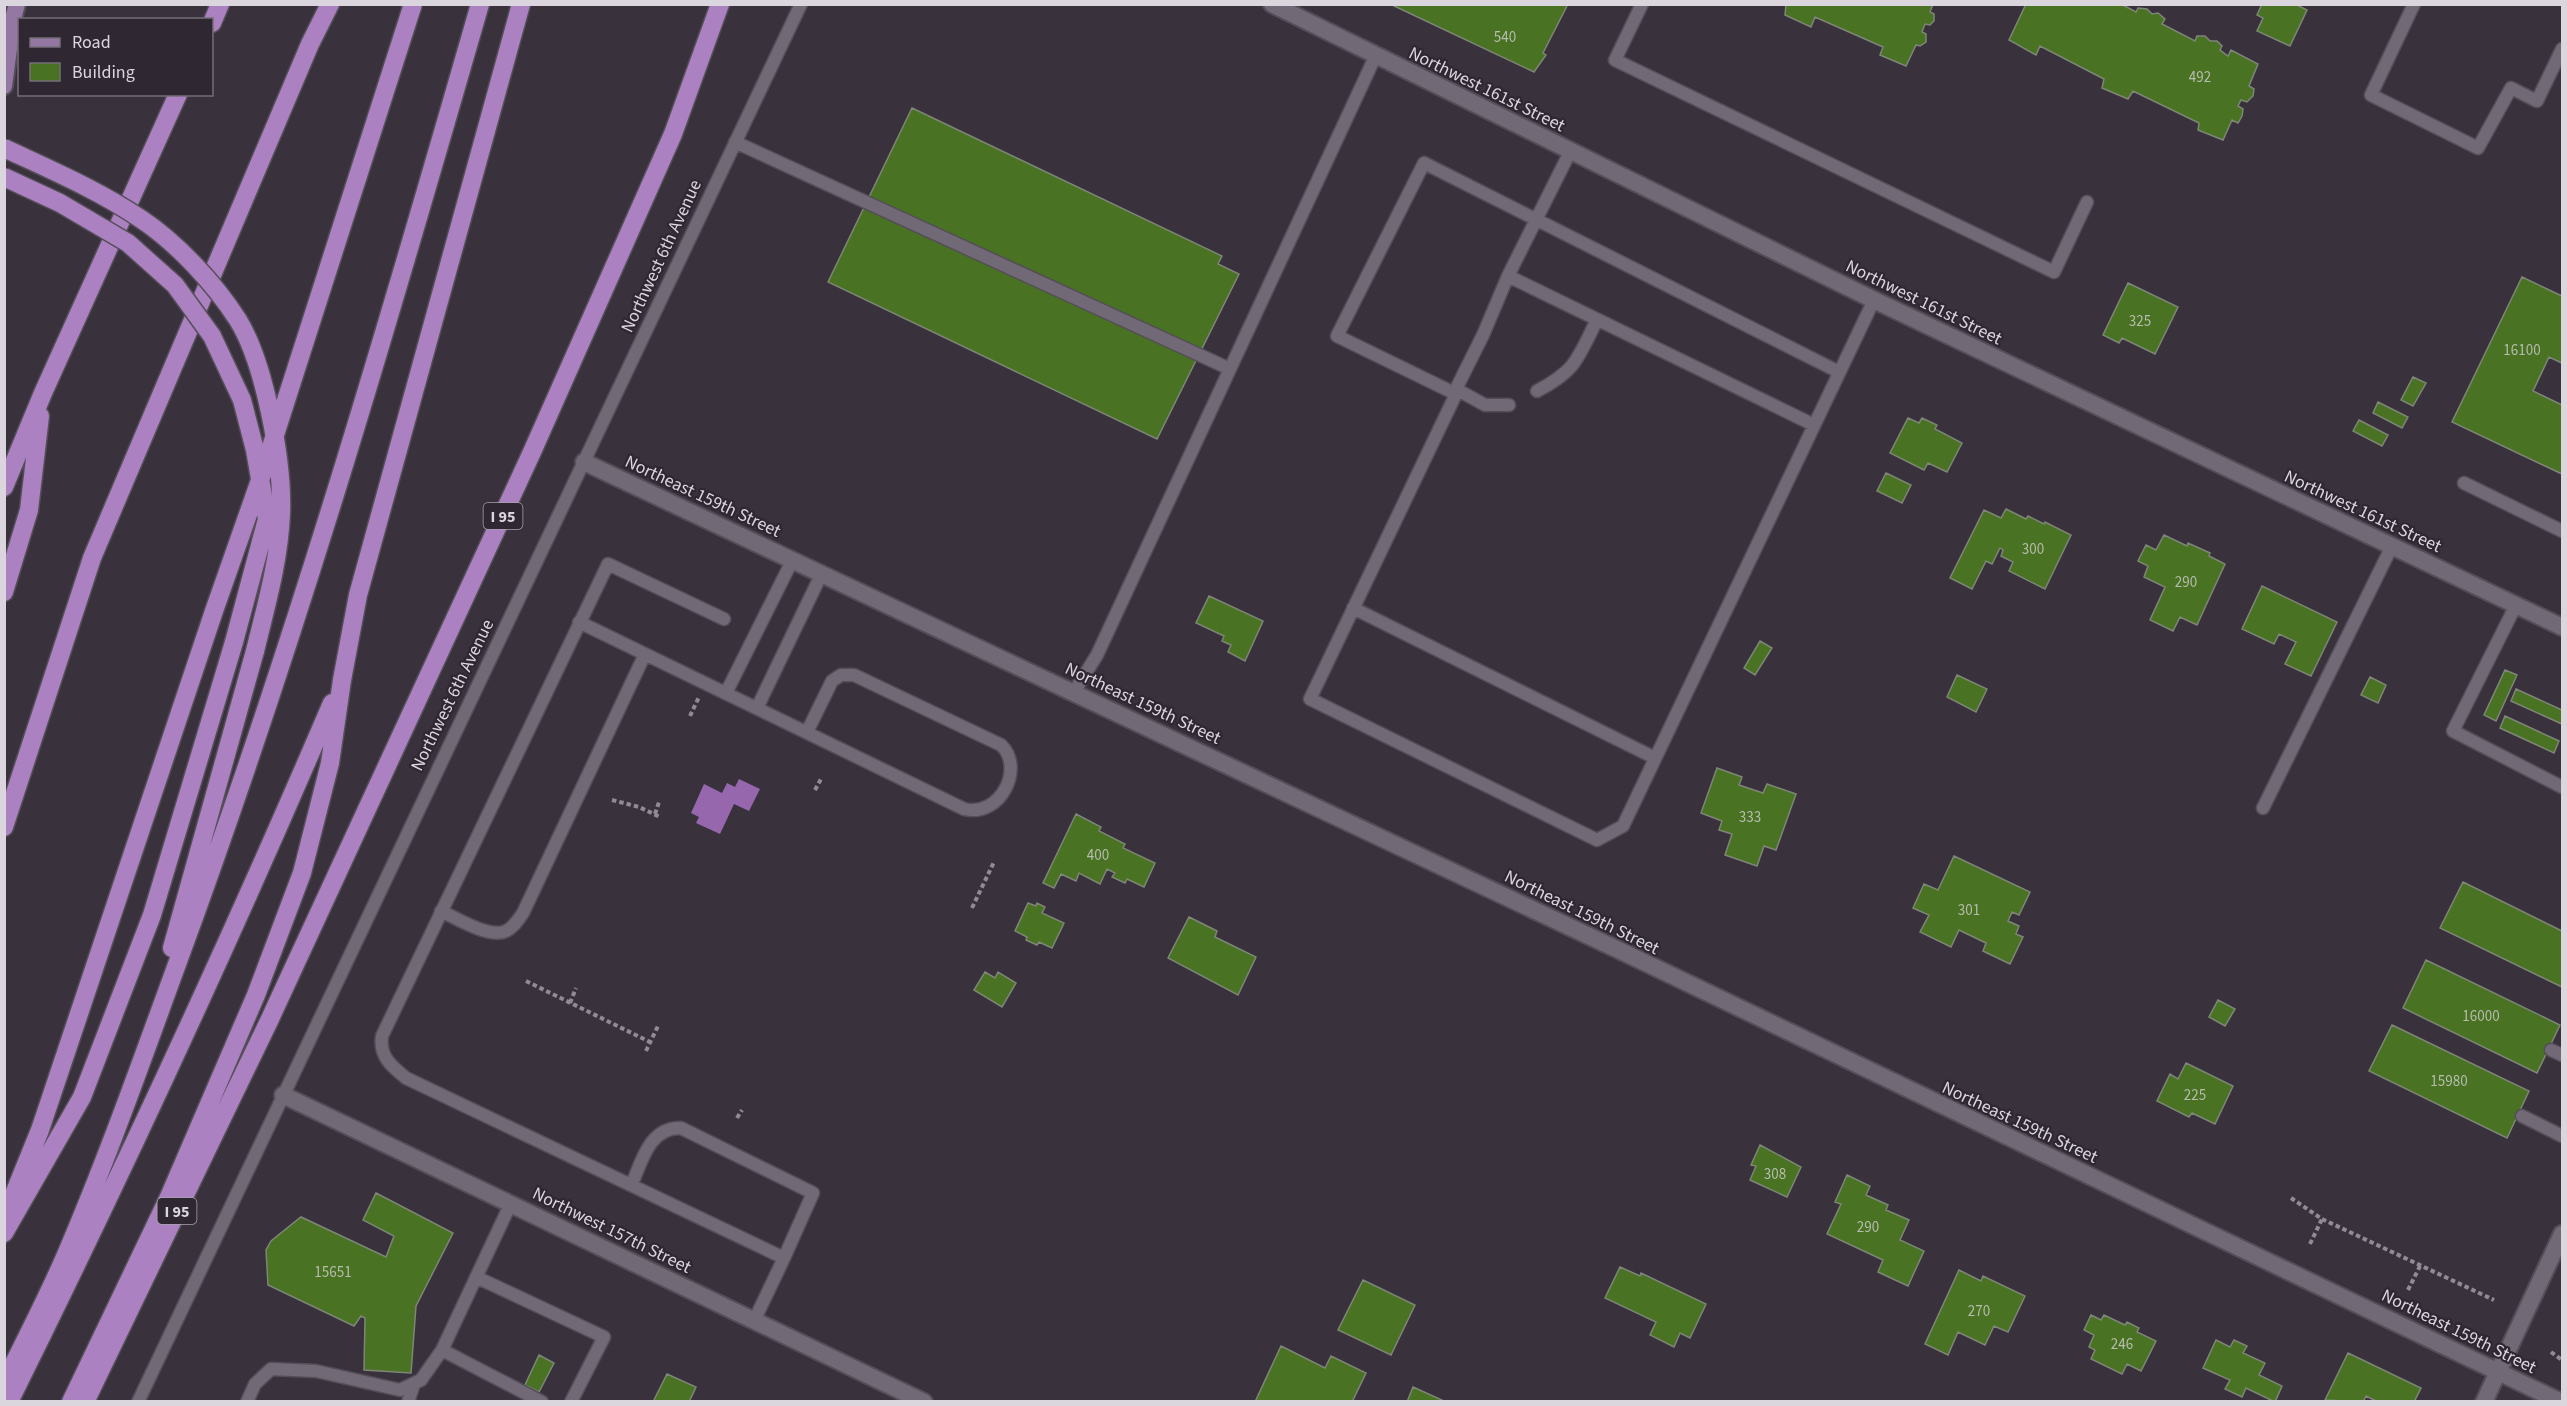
<svg xmlns="http://www.w3.org/2000/svg" width="2567" height="1406" font-family="'Source Sans 3',sans-serif">
<rect width="100%" height="100%" fill="#39323d"/>
<path fill="#9767ae" d="M739 779 760 789 749 811 734 804 720 834 696 823 699 817 691 813 704 784 722 793 727 783 735 787Z"/>
<path fill="#497222" stroke="#7e8678" stroke-width="1.5" d="M1390 4H1568L1543 53 1546 55 1534 72Z
M1786 4H1933L1930 12 1934 14V21L1930 25 1925 24 1922 32 1926 34V42L1920 46 1916 45 1906 66 1880 55 1883 47 1815 17 1811 27 1785 15Z
M2026 4H2121L2136 12 2138 8 2147 9 2152 14 2158 13 2165 19 2162 24 2195 41 2197 36H2205L2210 41H2217L2222 46 2220 50 2228 56 2231 50 2258 64 2249 86 2254 89 2253 96 2247 102 2241 100 2238 106 2243 109 2242 116 2238 123 2232 120 2223 140 2198 130 2199 123 2133 91 2128 99 2102 88 2104 79 2040 46 2036 55 2009 40Z
M2262 4H2295L2307 10 2290 46 2257 31 2263 18 2257 15Z
M912 108 1222 256 1218 264 1239 274 1157 439 828 282Z
M2522 277 2562 296V363L2549 357 2533 391 2562 405V474L2452 422Z
M2128 283 2178 307 2155 354 2122 338 2119 343 2103 335Z
M2413 377 2426 383 2413 406 2401 400Z
M2378 402 2408 417 2402 428 2373 413Z
M1908 418 1919 423 1922 418 1937 425 1935 429 1962 443 1947 472 1928 463 1924 470 1890 453Z
M2359 420 2388 435 2382 446 2353 431Z
M1886 473 1911 485 1902 503 1877 491Z
M2006 509 2026 519 2028 516 2044 524 2045 522 2071 535 2045 589 2009 571 2013 562 2001 556 2003 550 2000 548 1992 564 1986 561 1972 589 1950 578 1984 510 2001 518Z
M2164 535 2187 546 2188 543 2210 553 2209 556 2225 564 2197 625 2180 617 2173 631 2150 620 2165 587 2144 577 2148 566 2138 561 2146 545 2156 550Z
M2262 586 2337 622 2311 676 2285 664 2296 642 2279 634 2274 644 2242 629Z
M1209 596 1263 621 1245 661 1228 652 1231 645 1222 641 1224 636 1196 623Z
M1760 641 1772 648 1755 675 1744 668Z
M2505 670 2517 675 2496 721 2484 715Z
M1957 675 1987 689 1976 712 1947 697Z
M2370 677 2386 685 2378 703 2361 695Z
M2516 689 2562 710V724L2511 701Z
M2505 716 2559 741 2554 753 2500 728Z
M1717 768 1742 777 1739 785 1763 793 1767 784 1796 794 1776 850 1764 846 1757 866 1725 855 1732 834 1719 830 1722 821 1701 813Z
M1076 814 1101 827 1099 831 1125 844 1123 848 1155 863 1144 887 1127 879 1125 883 1112 877 1115 873 1107 869 1100 884 1079 873 1076 881 1061 874 1054 888 1043 883Z
M1954 856 2030 892 2019 915 2012 912 2008 921 2019 926 2016 934 2023 937 2010 964 1983 951 1986 943 1959 930 1951 947 1920 932 1929 915 1913 908 1924 884 1938 890Z
M2463 882 2562 931V987L2440 928Z
M1028 903 1036 906 1037 903 1045 907 1042 913 1064 923 1052 948 1039 942 1037 945 1026 940 1027 937 1015 931Z
M1189 917 1217 931 1215 937 1256 957 1238 995 1168 958Z
M2426 960 2560 1025 2537 1073 2403 1008Z
M985 972 995 978 998 972 1016 983 1002 1007 974 990Z
M2218 1000 2235 1009 2225 1026 2209 1017Z
M2392 1025 2529 1091 2507 1138 2369 1071Z
M2186 1063 2233 1086 2215 1124 2192 1113 2189 1117 2157 1101 2170 1074 2178 1079Z
M1760 1145 1801 1167 1787 1197 1750 1180 1756 1166 1751 1165Z
M1847 1175 1870 1186 1866 1195 1888 1205 1886 1210 1909 1220 1900 1240 1924 1251 1908 1286 1878 1272 1883 1260 1827 1234 1841 1204 1835 1202Z
M376 1193 453 1233 416 1306 411 1373 364 1370 365 1318 361 1316 354 1326 268 1285 266 1250 271 1241 301 1217 386 1257 394 1236 363 1220Z
M1620 1267 1640 1276 1641 1273 1706 1304 1690 1338 1680 1333 1674 1347 1650 1335 1656 1322 1605 1298Z
M1959 1270 1981 1281 1983 1276 2025 1296 2008 1332 1994 1326 1985 1345 1958 1332 1948 1355 1925 1344Z
M1363 1280 1415 1305 1391 1355 1338 1330Z
M2091 1315 2101 1320 2104 1315 2125 1325 2127 1322 2139 1328 2137 1332 2156 1341 2141 1371 2127 1364 2122 1374 2091 1359 2095 1350 2089 1347 2094 1335 2084 1330Z
M2216 1340 2230 1347 2234 1340 2247 1346 2243 1353 2265 1363 2259 1375 2282 1386 2275 1402 2246 1388 2242 1397 2225 1389 2230 1380 2203 1368Z
M1281 1346 1325 1368 1331 1356 1366 1373 1352 1402H1255Z
M2348 1353 2421 1388 2414 1402H2378L2366 1396 2363 1402 2325 1400Z
M539 1355 554 1363 539 1392 525 1385Z
M667 1374 696 1387 689 1402H653Z
M1413 1387 1442 1400 1441 1402H1407Z"/>
<g fill="none" stroke-linecap="round" stroke-linejoin="round">
<g stroke="#544e58" stroke-width="15">
<path id="service" d="M1642 4 1615 60 2054 272 2087 202
M2414 4 2371 95 2478 148 2511 88 2537 101 2562 49
M735 142 1230 369
M1508 276 1814 425
M1839 372 1424 163 1337 336 1456 394 1310 699 1597 840 1623 826 1874 300
M1537 391C1577 370 1577 359 1597 320
M1509 405H1485L1456 389 1483 335 1508 276 1570 152
M2464 483 2562 531
M2516 605 2453 731 2562 787
M1353 608 1655 758
M579 622 964 809C1001 818 1025 767 1001 745L854 675H841L832 681 807 732
M1074 692 1097 655 1376 55
M726 693 793 559
M757 708 822 573
M2263 808 2392 546
M441 911C456 918 490 939 506 931 513 928 518 920 523 913L645 654
M2551 1050 2562 1055
M2522 1116 2562 1136
M632 1184C642 1160 650 1127 681 1128L813 1193 784 1258 406 1078C391 1066 379 1056 382 1036L608 564 724 619
M476 1277 604 1337 571 1402
M754 1321 784 1258
M442 1350 542 1402
M138 1402 801 4
M247 1402 255 1384 271 1369 316 1371 400 1390 421 1380 442 1350 511 1203
M408 1402 414 1384"/>
</g>
<g stroke="#544e58" stroke-width="20">
<path id="minor" d="M1272 4 1874 300 2562 627
M283 1095 924 1402"/>
</g>
<g stroke="#544e58" stroke-width="20">
<path id="tertiary" d="M584 462 1625 953 2561 1402
M2484 1402 2562 1234"/>
</g>
<g stroke="#544e58" stroke-width="20">
<path id="primary" d="M4 86 13 19 17 4"/>
</g>
<g stroke="#544e58" stroke-width="21">
<path id="motorway" d="M212 23 220 4
M4 487 43 393 178 94
M4 592 29 510 40 416
M4 827 92 558 310 44 330 4
M172 948 255 651
M10 1204 40 1130
M4 1233 82 1097 152 915 234 642
M4 1383C26 1339 49 1295 68 1250 109 1154 144 1054 180 956 295 643 388 324 480 4
M9 1402C123 1172 231 939 332 703
M71 1402 169 1197 256 995 302 873 330 763 342 680 358 595 521 4
M85 1402 269 1021 532 452 673 134 720 4"/>
</g>
<path stroke="#918b94" stroke-width="4" stroke-dasharray="4.5 3" stroke-linecap="butt" d="M690 716 699 697
M815 790 821 779
M612 800 639 807 660 817
M655 814 659 802
M972 908 994 862
M526 981 650 1042
M570 1003 576 988
M646 1051 658 1026
M737 1118 742 1110
M2291 1198 2322 1219 2494 1300
M2310 1244 2322 1219
M2408 1290 2420 1266
M2551 1352 2562 1360"/>
<use href="#service" stroke="#726976" stroke-width="12"/>
<use href="#minor" stroke="#726976" stroke-width="16"/>
<use href="#tertiary" stroke="#726976" stroke-width="16"/>
<use href="#primary" stroke="#9577a3" stroke-width="16"/>
<use href="#motorway" stroke="#ac81c1" stroke-width="18"/>
<g stroke="#544e58" stroke-width="21" stroke-linecap="butt">
<path id="motorway-bridge" d="M4 148C51 170 98 190 141 219 177 243 215 284 238 320 265 364 283 462 281 514 279 561 266 606 255 651
M4 177 60 203 128 243 175 285 212 336 242 400 255 450 267 519 234 642
M40 1130 214 611 265 466 413 4"/>
</g>
<use href="#motorway-bridge" stroke="#ac81c1" stroke-width="18"/>
</g>
<g text-anchor="middle" stroke-width="4.5" stroke-linejoin="round" paint-order="stroke">
<g font-size="15" fill="#b6bdaf">
<text x="1505" y="42">540</text>
<text x="2200" y="82">492</text>
<text x="2140" y="326">325</text>
<text x="2522" y="355">16100</text>
<text x="2033" y="554">300</text>
<text x="2186" y="587">290</text>
<text x="1750" y="822">333</text>
<text x="1098" y="860">400</text>
<text x="1969" y="915">301</text>
<text x="2481" y="1021">16000</text>
<text x="2449" y="1086">15980</text>
<text x="2195" y="1100">225</text>
<text x="1775" y="1179">308</text>
<text x="1868" y="1232">290</text>
<text x="333" y="1277">15651</text>
<text x="1979" y="1316">270</text>
<text x="2122" y="1349">246</text>
</g>
<g fill="#2f2833" stroke="#a7a2ab" stroke-width="1.5">
<rect x="483.5" y="503" width="39" height="26" rx="4.5"/>
<rect x="157.5" y="1198" width="39" height="26" rx="4.5"/>
</g>
<g font-size="16" font-weight="bold" fill="#dbd6de">
<text x="503" y="522">I 95</text>
<text x="177" y="1217">I 95</text>
</g>
<g font-size="18" fill="#dbd6de" stroke="#2f2833">
<text transform="translate(1487 89) rotate(26)" y="6">Northwest 161st Street</text>
<text transform="translate(661 256) rotate(-65)" y="6">Northwest 6th Avenue</text>
<text transform="translate(1924 302) rotate(26)" y="6">Northwest 161st Street</text>
<text transform="translate(703 496) rotate(25)" y="6">Northeast 159th Street</text>
<text transform="translate(2363 511) rotate(25)" y="6">Northwest 161st Street</text>
<text transform="translate(452 695) rotate(-64)" y="6">Northwest 6th Avenue</text>
<text transform="translate(1143 703) rotate(25)" y="6">Northeast 159th Street</text>
<text transform="translate(1582 912) rotate(26)" y="6">Northeast 159th Street</text>
<text transform="translate(2020 1122) rotate(25)" y="6">Northeast 159th Street</text>
<text transform="translate(612 1230) rotate(26)" y="6">Northwest 157th Street</text>
<text transform="translate(2459 1331) rotate(26)" y="6">Northeast 159th Street</text>
</g>
</g>
<rect width="2567" height="1406" fill="none" stroke="#dbd6de" stroke-width="12"/>
<rect x="18" y="18" width="195" height="78" fill="#2f2833" stroke="#746e77" stroke-width="1.5"/>
<rect x="30" y="38" width="30" height="9" fill="#9577a3" stroke="#746e77" stroke-width="1.5"/>
<text x="72" y="48" font-size="18" fill="#dbd6de">Road</text>
<rect x="30" y="63" width="30" height="18" fill="#497222" stroke="#746e77" stroke-width="1.5"/>
<text x="72" y="78" font-size="18" fill="#dbd6de">Building</text>
</svg>
